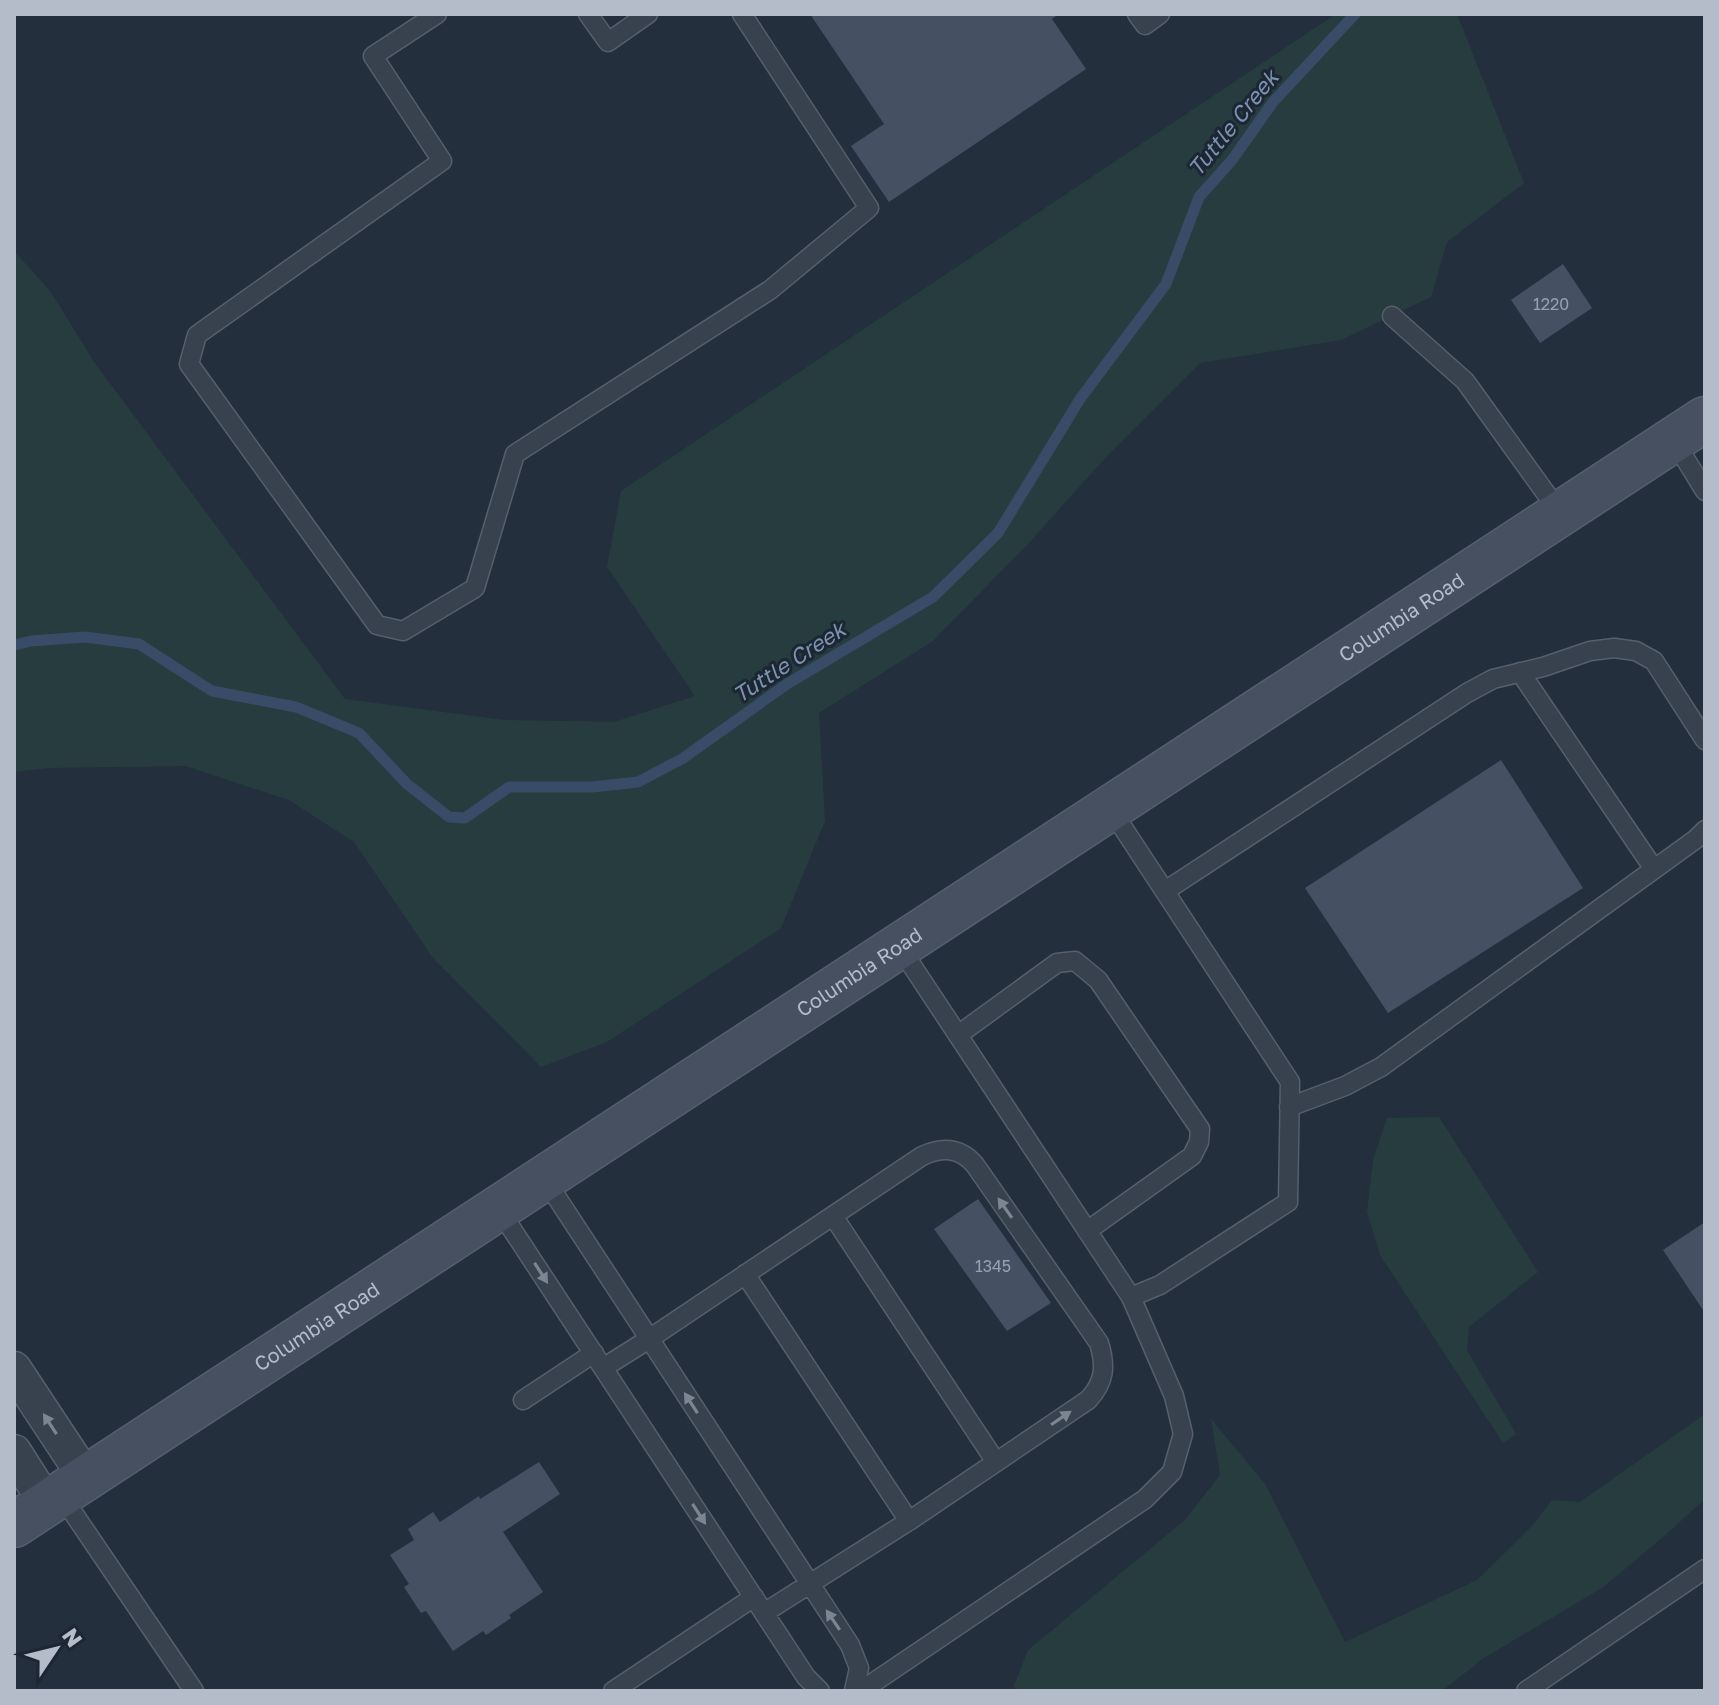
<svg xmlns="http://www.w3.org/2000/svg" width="1719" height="1705" font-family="'Golos Text',sans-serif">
<rect width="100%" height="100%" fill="#242f3e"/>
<path fill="#263c3f" d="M1336 14H1457L1524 183 1447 242 1431 297 1341 340 1200 363 1108 455 1026 546 933 641 819 713 825 821 781 928 607 1042 541 1067 433 958 354 842 289 800 185 766 49 768 14 772V251L51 292 94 362 345 699 504 720 614 722 695 696 607 567 621 491Z
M1439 1117 1538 1272 1469 1327 1467 1350 1516 1434 1503 1443 1380 1255 1367 1212 1373 1160 1387 1118Z
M1705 1414V1499L1663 1537 1602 1588 1484 1658 1442 1691H1018L1014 1686 1028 1650 1185 1520 1220 1475 1211 1419 1265 1484 1345 1642 1477 1580 1532 1526 1552 1500 1580 1502Z"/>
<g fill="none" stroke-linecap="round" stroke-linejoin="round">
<path stroke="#394c67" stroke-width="11" d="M14 645 31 641 85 637 139 644 212 691 296 707 359 733 407 784 449 817 465 818 509 787H592L638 782 682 759 787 684 933 597 998 533 1080 399 1166 284 1199 197 1232 160 1273 102 1355 14"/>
</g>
<path fill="#455162" d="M810 14H1059L1052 19 1086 69 889 202 851 146 884 124Z
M1563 264 1592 308 1540 343 1511 300Z
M1501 760 1583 888 1388 1013 1305 888Z
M978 1199 1051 1303 1007 1331 934 1229Z
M1705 1222V1313L1663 1250Z
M539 1462 560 1494 503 1532 543 1592 509 1615 511 1618 486 1635 483 1631 453 1651 426 1611 421 1613 404 1587 409 1584 390 1555 414 1540 408 1529 433 1512 440 1522 479 1496 480 1499Z"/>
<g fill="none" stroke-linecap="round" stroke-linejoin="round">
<g stroke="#565f6c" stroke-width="21">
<path id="lane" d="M437 14 373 56 442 161 197 335 189 364 377 625 403 631 475 588 515 454 770 290 869 208 742 14
M588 14 608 42 648 14
M1137 14 1145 25 1160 14
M1392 316 1465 381 1560 513
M1673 439 1705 491
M1520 672 1654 869
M1110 808 1290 1082 1288 1202 1160 1285 1131 1297
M1165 891 1467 693 1493 679 1543 667 1590 651 1614 648 1636 651 1654 661 1705 740
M958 1035 1057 963 1075 961 1098 980 1200 1129 1199 1142 1192 1156 1087 1231
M1289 1107 1345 1086 1381 1067 1696 839 1705 830
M544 1178 850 1645 859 1668 854 1691
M498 1208 806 1677 820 1691
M833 1216 996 1462
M745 1274 909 1521
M603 1368 649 1339 922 1156C942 1147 960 1147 975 1165L1099 1343C1106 1366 1105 1382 1088 1400L909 1521 764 1613
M523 1400 594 1353
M61 1495 194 1691
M613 1691 754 1597
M861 1691 1145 1499 1172 1472 1183 1434 1174 1396 1131 1297 899 946
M1526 1691 1705 1569"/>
</g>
<g stroke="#565f6c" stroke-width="37">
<path id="street" d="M14 1369 86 1478
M14 1452 47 1504"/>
</g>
<g stroke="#565f6c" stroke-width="47">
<g id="secondary">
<path id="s1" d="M14 1525 1705 419"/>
</g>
</g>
<use href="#lane" stroke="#38414e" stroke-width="18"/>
<use href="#street" stroke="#38414e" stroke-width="34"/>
<use href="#secondary" stroke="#465061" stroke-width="44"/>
</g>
<defs><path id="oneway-solid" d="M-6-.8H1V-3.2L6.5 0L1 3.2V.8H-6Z" transform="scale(2)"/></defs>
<g fill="#7c8592">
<use href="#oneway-solid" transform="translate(1005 1208) rotate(-125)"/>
<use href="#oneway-solid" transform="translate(541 1273) rotate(57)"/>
<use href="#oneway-solid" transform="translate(691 1403) rotate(-123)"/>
<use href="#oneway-solid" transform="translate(1061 1418) rotate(-34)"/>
<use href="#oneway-solid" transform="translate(50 1424) rotate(-123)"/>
<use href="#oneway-solid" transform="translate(699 1514) rotate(57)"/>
<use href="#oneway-solid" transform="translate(833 1620) rotate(-124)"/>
</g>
<g text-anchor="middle" stroke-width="6" stroke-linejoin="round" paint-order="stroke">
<g font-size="16" fill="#98a1af">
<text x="1551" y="310">1220</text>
<text x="993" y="1272">1345</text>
</g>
<g font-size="20" fill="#b4bcc9" stroke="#1d2633">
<text dy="7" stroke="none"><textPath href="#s1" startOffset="1658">Columbia Road</textPath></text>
<text dy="7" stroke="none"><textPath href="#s1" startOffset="1010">Columbia Road</textPath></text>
<text dy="7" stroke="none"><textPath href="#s1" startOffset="362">Columbia Road</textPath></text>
</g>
<g font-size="22" font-style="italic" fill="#7c92b1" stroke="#1d2633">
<text transform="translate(1233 123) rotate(-51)" y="8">Tuttle Creek</text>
<text transform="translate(789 662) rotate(-33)" y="8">Tuttle Creek</text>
</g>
</g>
<rect width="1719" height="1705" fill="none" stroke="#b4bcc9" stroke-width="32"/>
<g transform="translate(56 1649) rotate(55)" stroke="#1d2633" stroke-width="6" paint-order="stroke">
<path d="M0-6L14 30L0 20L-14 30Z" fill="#b4bcc9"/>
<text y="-12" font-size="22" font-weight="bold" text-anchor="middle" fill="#b4bcc9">N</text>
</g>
</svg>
